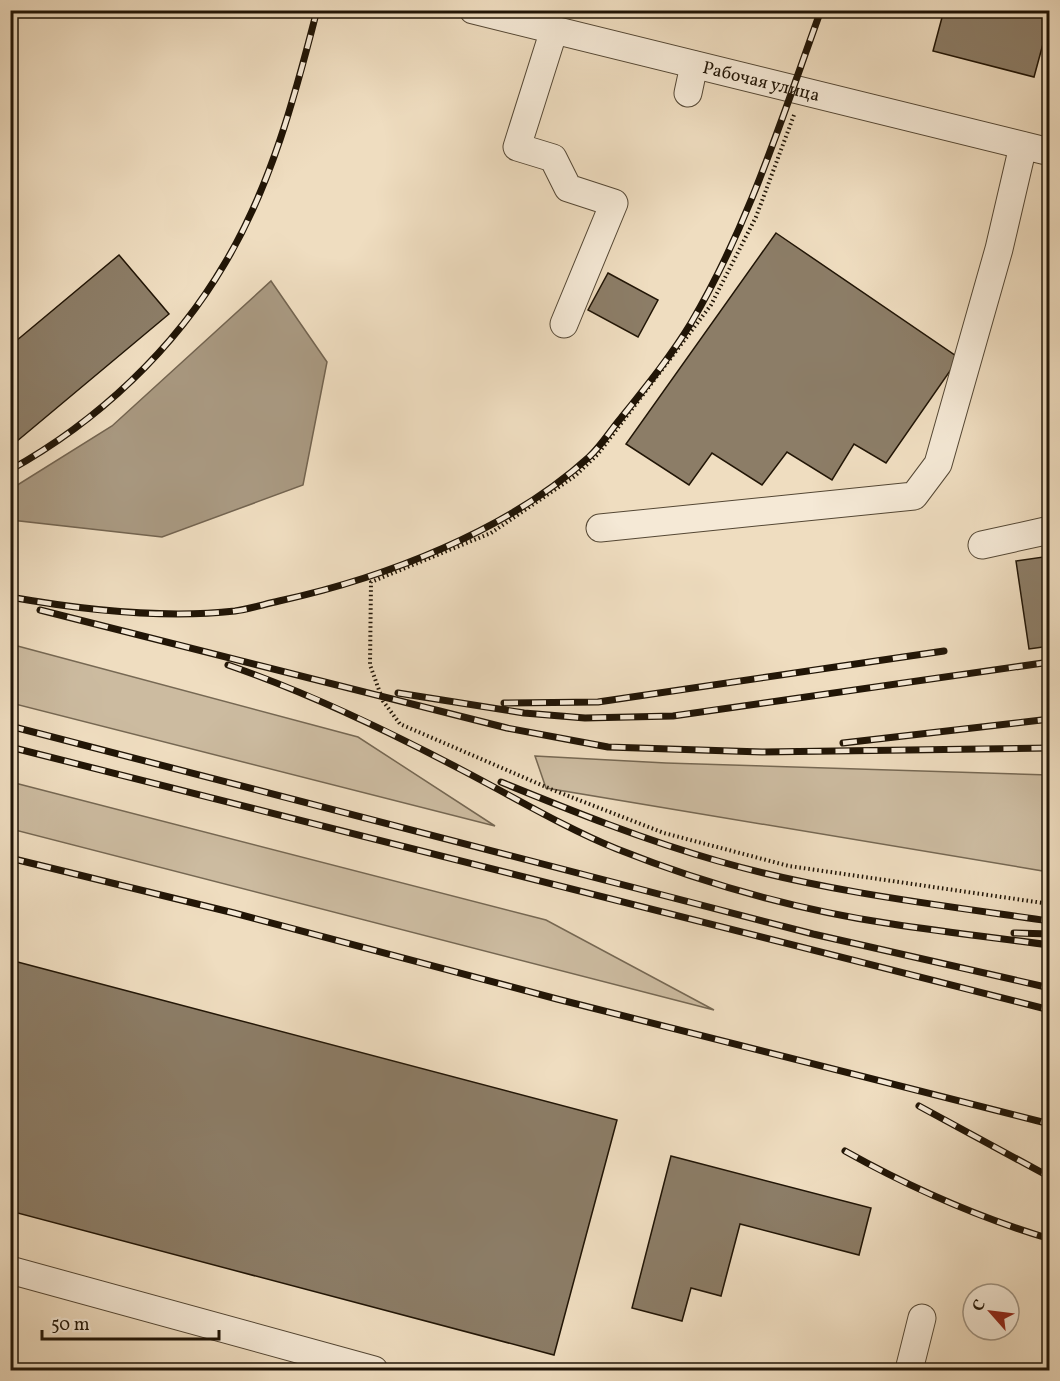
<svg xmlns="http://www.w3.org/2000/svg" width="1060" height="1381" font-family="Vollkorn,serif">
<rect width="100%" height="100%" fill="#efddc0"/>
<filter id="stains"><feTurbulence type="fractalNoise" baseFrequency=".00333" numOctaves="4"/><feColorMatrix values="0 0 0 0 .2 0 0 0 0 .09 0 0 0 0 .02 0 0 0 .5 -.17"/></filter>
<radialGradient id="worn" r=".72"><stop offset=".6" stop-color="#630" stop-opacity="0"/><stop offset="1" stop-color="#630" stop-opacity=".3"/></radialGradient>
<path fill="#ccbba0" stroke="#766853" stroke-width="1.5" d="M10 644 358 737 495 826 11 703Z
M535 756 666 763 1049 775V872L546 788Z
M11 782 546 920 714 1010 11 829Z"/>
<path fill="#a99981" stroke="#736450" stroke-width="1.5" d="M271 281 327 362 303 485 162 537 11 520V489L112 426Z"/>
<path fill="#8c7d67" stroke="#211506" stroke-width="1.5" d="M944 10H1022L1050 18 1034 77 933 51Z
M776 233 959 358 886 463 854 444 832 480 787 452 762 485 712 453 689 485 626 444Z
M119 255 169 314 10 447V346Z
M608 273 658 300 638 337 588 310Z
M1050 556V646L1029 649 1016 561Z
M10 960 617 1120 554 1355 10 1211Z
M671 1156 871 1208 859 1255 740 1224 721 1296 691 1288 682 1321 632 1308Z"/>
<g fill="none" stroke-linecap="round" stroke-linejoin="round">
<g stroke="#544734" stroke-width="29">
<g id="minor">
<path id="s1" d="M473 10 1050 152"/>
<path d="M554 30 517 147 553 158 568 188 614 203 564 324"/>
<path d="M688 93 694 65"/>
<path d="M600 528 914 496 938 464 999 249 1023 146"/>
<path d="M982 545 1050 530"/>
<path d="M10 1270 374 1370"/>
<path d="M909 1370 922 1318"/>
</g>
</g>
<path stroke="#211506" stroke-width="4" stroke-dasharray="1.5 3" stroke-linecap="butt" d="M794 115 756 217 711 305 598 454 575 476 491 533 371 582 370 665 383 701 400 724 553 790 664 833 789 866 1050 904"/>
<use href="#minor" stroke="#f5e9d6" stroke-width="27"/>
<g stroke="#211506" stroke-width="7">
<path id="rail" d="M10 470C97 422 175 349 225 263 271 186 295 96 317 10
M10 597C83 610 162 619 235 611 250 609 265 604 279 601 384 578 508 531 589 457 601 446 610 431 621 418 645 388 671 356 691 323 749 225 782 117 821 10
M40 610 507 728 608 747 762 752 1050 748
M228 665C309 693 384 729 460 769 512 796 563 827 617 849 705 884 799 910 892 924 944 932 997 938 1050 945
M398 693 524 713 585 718 673 716 1050 662
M504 703 598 702 944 651
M10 726 813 934 1050 988
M843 743 1050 719
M10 747 1050 1010
M501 782C572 811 644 840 718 861 826 892 939 905 1050 921
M10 858 234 913 557 999 1050 1124
M1014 933 1050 934
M919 1106 1050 1177
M845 1151C911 1188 977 1217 1050 1239"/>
</g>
<use href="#rail" stroke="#f5e9d6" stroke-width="4.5" stroke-dasharray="14" stroke-linecap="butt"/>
</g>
<g text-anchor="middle" stroke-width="6" stroke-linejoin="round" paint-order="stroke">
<g font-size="18" fill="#211506" stroke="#f5e9d6">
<text dy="6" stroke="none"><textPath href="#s1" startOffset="297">Рабочая улица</textPath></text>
</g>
</g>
<rect width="1060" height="1381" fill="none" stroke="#efddc0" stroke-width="36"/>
<rect x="12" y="12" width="1036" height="1357" fill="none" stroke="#211506" stroke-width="3"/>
<rect x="18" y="18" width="1024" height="1345" fill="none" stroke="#211506" stroke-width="1.5"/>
<g transform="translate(991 1312) rotate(298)"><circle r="28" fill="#f5e9d6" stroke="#a09483" stroke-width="1.5"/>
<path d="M0-4.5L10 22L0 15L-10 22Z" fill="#8f2418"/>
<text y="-9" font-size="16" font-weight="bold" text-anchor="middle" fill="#211506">С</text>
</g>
<path d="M42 1330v9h177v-9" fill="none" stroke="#211506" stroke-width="3"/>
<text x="51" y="1330" font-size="18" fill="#211506" stroke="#f5e9d6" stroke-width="4.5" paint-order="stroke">50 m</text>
<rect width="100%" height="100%" filter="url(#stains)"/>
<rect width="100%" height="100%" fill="url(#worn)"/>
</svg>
